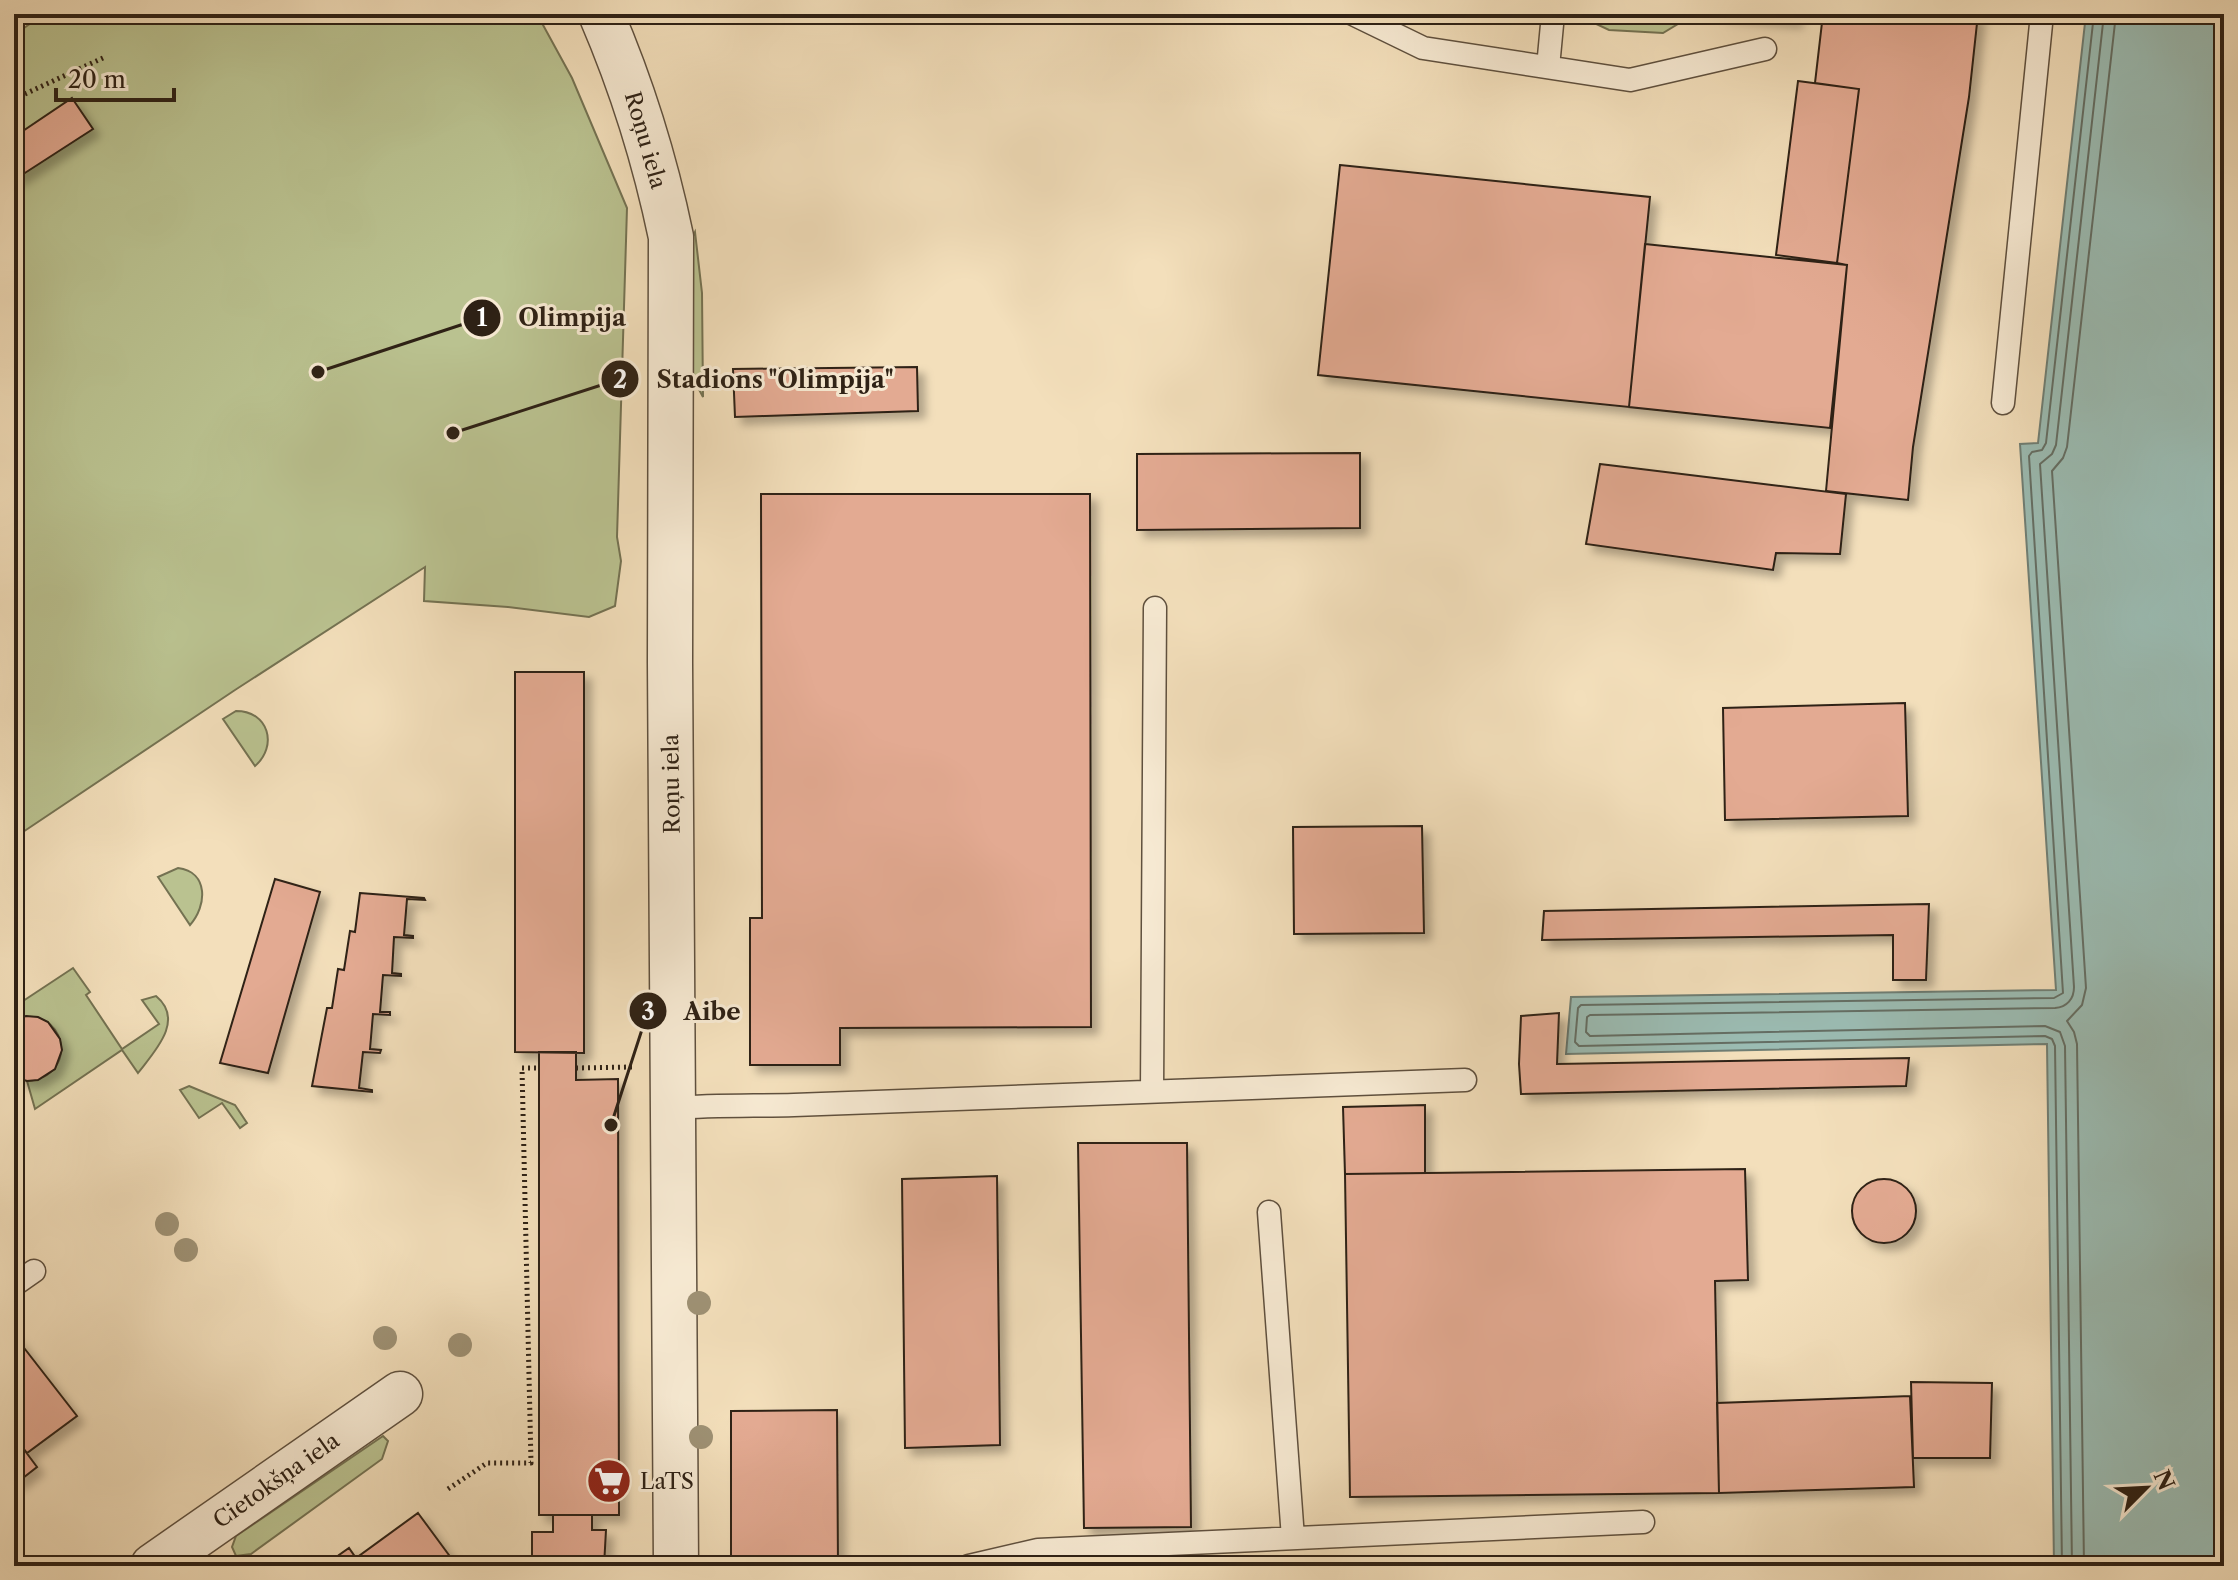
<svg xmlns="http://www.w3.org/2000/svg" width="2238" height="1580" font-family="'Libre Caslon Text',serif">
<defs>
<filter id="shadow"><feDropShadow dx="7" dy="7" stdDeviation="4" flood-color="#0004"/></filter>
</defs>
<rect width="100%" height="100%" fill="#f3dfbb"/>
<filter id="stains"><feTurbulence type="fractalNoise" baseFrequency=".0025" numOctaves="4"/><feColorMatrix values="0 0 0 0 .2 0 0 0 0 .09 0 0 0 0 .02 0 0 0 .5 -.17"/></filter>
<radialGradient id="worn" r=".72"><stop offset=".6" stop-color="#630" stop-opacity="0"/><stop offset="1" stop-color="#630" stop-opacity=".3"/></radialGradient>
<path fill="#bac290" stroke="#747252" stroke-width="2" d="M44 14H537L572 78 627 208 617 537 621 561 615 606 589 617 508 607 424 601 425 567 235 690 14 838V35Z
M1589 14H1683L1681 22 1663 33 1609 30 1592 22Z
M695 232 702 293 703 397 695 382 692 369 690 242Z
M236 711C269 711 278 746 255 766L223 719Z
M178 868C209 872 207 906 190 925L158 877Z
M73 968 90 992 86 995 122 1049 159 1024 142 1000 156 996C185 1020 155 1051 138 1073L122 1050 35 1109 27 1081C82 1076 65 1002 14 1020V1007Z
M189 1086 235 1105 247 1123 240 1128 222 1103 199 1118 180 1090Z
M383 1436 388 1441 382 1459 251 1554 236 1556 232 1547 236 1536Z"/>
<path fill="#9bbcb3" stroke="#6f7e74" stroke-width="2" d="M2086 14H2224V1566H2054L2047 1044 1566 1054 1571 997 2056 990 2020 444 2038 443Z"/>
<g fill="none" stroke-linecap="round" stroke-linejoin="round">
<path stroke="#646e64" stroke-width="2" d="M2062 1566 2055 1046 2052 1039 2045 1036 1579 1046 1575 1042 1578 1008 1581 1005 2054 998 2063 993 2029 456 2032 452 2042 450 2046 443 2094 14
M2072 1566 2065 1046 2060 1032 2045 1026 1590 1036 1586 1032 1587 1017 1590 1015 2055 1008C2067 1007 2074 999 2074 987L2040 464 2052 454 2056 445 2104 14
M2084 1566 2077 1044 2074 1032 2067 1021 2082 1005 2086 988 2052 471 2063 458 2067 447 2116 14"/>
</g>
<path fill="#e3aa92" stroke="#2e2115" stroke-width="2" filter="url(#shadow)" d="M1718 14H1796L1795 21Z
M1823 14H1978L1969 97 1913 447 1908 500 1826 491 1847 265 1837 263 1859 89 1815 83Z
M1798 81 1859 89 1837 263 1776 255Z
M72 98 93 129 14 180V137Z
M1340 165 1650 197 1629 407 1318 375Z
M1645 244 1847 265 1830 428 1629 407Z
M917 367 918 411 735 417 733 369Z
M1360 453V528L1137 530V454Z
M1600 464 1846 494 1840 554 1776 553 1773 570 1586 544Z
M761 494H1090L1091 1027 840 1028V1065H750V918H762Z
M515 672H584V1053L515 1052Z
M1905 703 1908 816 1725 820 1723 708Z
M1422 826 1424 933 1294 934 1293 827Z
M275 879 320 892 268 1073 220 1063Z
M360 893 424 898 425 900 407 899 404 935 413 936V938L394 937 392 973 401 974V976L383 975 380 1012H390V1015L373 1014 370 1049 381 1050 380 1053 363 1052 359 1088 372 1090V1092L312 1086 327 1008H332L338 969 344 970 350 931 355 932Z
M1929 904 1926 980H1893V935L1542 940 1544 911Z
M1559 1013 1557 1064 1909 1058 1906 1086 1521 1094 1519 1064 1521 1016Z
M26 1016 38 1017 48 1022 60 1039 62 1050 55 1069 38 1080 27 1081 14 1077V1020Z
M539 1052H576V1080L618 1079 619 1515H539Z
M1425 1105V1173L1345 1174 1343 1107Z
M1078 1143H1187L1191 1527 1084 1528Z
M1745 1169 1748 1280 1715 1281 1719 1493 1350 1497 1345 1174Z
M997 1176 1000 1445 905 1448 902 1179Z
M1852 1211a32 32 0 1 1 64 0a32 32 0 1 1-64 0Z
M14 1335 77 1416 27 1453 14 1436Z
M1911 1382 1992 1383 1990 1458H1913Z
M1910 1396 1914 1487 1719 1493 1717 1403Z
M837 1410 838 1566H731V1411Z
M14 1436 37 1467 14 1485Z
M418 1513 457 1566H336L343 1561 339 1555 349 1548 356 1558Z
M553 1515H592V1530H606L604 1566H532V1532H553Z"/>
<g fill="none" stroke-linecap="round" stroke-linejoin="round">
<g stroke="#5f503e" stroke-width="25">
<path id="lane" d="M1353 14 1423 48 1630 80 1765 49
M1548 67 1553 14
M2003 403 2042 14
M1152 1091 1155 608
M674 1108C714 1105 753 1106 794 1105L1465 1080
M1269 1212 1293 1538
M14 1285 34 1271
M969 1566 1038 1550 1643 1522"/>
</g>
<g stroke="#5f503e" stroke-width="47">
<path id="street" d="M601 14C632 86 655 160 671 237L670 663 676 1566
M153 1566 400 1394"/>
</g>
<path stroke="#2e2115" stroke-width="5" stroke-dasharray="2 4" stroke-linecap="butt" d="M14 99 105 57
M576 1068 632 1067
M448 1489 487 1463H531L522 1068H539"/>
<use href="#lane" stroke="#f7ead3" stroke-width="22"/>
<use href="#street" stroke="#f7ead3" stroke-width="44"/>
</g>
<g fill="#9e9174">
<circle cx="167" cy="1224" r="12"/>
<circle cx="186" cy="1250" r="12"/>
<circle cx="699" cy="1303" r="12"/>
<circle cx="385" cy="1338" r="12"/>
<circle cx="460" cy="1345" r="12"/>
<circle cx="701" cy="1437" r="12"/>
</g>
<defs>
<g id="supermarket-disc" transform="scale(2.3)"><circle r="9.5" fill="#8f2418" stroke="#f7ead3"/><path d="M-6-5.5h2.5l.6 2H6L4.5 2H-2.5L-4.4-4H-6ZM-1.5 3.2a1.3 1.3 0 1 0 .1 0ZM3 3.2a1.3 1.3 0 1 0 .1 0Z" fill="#fff"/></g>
</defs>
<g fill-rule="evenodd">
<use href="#supermarket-disc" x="609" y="1481"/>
</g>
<g text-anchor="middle" stroke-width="6" stroke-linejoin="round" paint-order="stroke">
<g font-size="22" fill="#2e2115" stroke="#f7ead3">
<text transform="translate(646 140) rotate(74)" y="8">Roņu iela</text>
<text transform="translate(671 784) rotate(-91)" y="8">Roņu iela</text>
<text transform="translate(276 1480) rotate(-35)" y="8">Cietokšņa iela</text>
</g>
<g font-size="22" fill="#2e2115" stroke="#f7ead3" text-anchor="start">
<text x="640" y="1489">LaTS</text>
</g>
</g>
<path fill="none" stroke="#2e2115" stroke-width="3" d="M318 372L482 318M453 433L620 379M611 1125L648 1011"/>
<g fill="#2e2115" stroke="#f7ead3" stroke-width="3">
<circle cx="318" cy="372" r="8"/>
<circle cx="453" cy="433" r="8"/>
<circle cx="611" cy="1125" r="8"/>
<circle cx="482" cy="318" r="20"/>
<circle cx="620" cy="379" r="20"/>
<circle cx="648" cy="1011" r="20"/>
</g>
<g font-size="24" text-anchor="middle" font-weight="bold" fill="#fff">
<text x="482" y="326">1</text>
<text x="620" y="388">2</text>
<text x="648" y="1020">3</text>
</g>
<g font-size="24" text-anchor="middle" font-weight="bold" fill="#2e2115" stroke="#f7ead3" stroke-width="6" stroke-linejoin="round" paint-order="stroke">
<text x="572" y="326">Olimpija</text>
<text x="775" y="388">Stadions "Olimpija"</text>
<text x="712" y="1020">Aibe</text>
</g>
<rect width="2238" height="1580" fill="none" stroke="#f3dfbb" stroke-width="48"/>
<rect x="16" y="16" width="2206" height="1548" fill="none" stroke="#2e2115" stroke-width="4"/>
<rect x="24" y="24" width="2190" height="1532" fill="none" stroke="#2e2115" stroke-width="2"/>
<g transform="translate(2146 1488) rotate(66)" stroke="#f7ead3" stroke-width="6" paint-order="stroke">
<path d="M0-6L14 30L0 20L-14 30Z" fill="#2e2115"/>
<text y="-12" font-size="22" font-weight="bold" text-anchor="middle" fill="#2e2115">N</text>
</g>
<path d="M56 88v12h118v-12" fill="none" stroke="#2e2115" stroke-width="4"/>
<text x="68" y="88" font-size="24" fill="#2e2115" stroke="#f7ead3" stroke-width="6" paint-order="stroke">20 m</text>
<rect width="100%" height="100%" filter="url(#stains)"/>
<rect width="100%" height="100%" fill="url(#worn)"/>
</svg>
